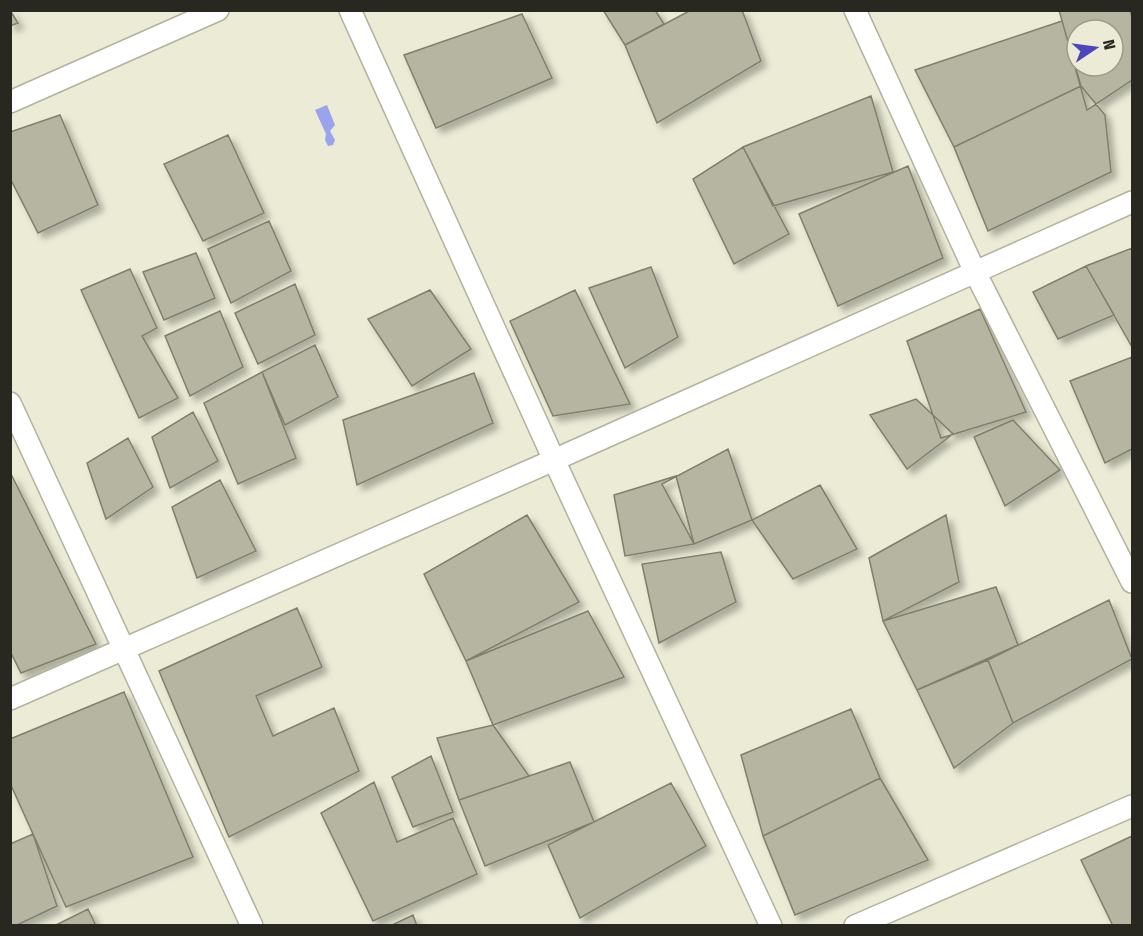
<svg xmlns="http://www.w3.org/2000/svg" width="1143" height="936" font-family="'Fira Sans Condensed',sans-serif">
<defs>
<filter id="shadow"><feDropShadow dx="5.5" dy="5.5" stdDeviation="3" flood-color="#0004"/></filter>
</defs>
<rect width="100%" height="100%" fill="#ebebd6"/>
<path fill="#9ca3ed" d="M327 105 335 125 330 131 335 140 333 145 328 146 325 140 326 134 315 110Z"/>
<path fill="#b5b5a1" stroke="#7f7f6b" stroke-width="1.5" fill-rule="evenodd" filter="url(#shadow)" d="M10 10 18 23 10 26Z
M603 10H655L664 24 625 45Z
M742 10 761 61 657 123 625 45 691 10Z
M1059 10H1130L1132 17V80L1087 110ZM1077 30H1113V66H1077Z
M522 14 552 78 436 128 404 55Z
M1062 21 1081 86 954 147 915 70Z
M1081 86 1105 115 1111 172 988 231 954 147Z
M871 96 893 172 773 206 743 147Z
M60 115 98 205 38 233 10 178V132Z
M228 135 264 213 203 241 164 164Z
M743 147 789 234 734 264 693 179Z
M908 166 943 258 838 306 799 214Z
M269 221 291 271 231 303 208 249Z
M1132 248V347L1086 266Z
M196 253 215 298 164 320 143 272Z
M1086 266 1114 315 1058 339 1033 292Z
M651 267 678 337 625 368 589 288Z
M130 269 157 328 142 336 178 398 139 418 81 290Z
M295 284 315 335 258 364 235 313Z
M430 290 471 349 412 386 368 319Z
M575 290 630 404 553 416 510 321Z
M980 309 1026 412 941 438 907 341Z
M220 311 243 367 190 396 165 336Z
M315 345 338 397 285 425 262 372Z
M1132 357V449L1105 463 1070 381Z
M262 372 296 458 238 484 204 403Z
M474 373 493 423 357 485 343 420Z
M916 399 953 434 907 469 870 415Z
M193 412 218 461 170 488 152 437Z
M1013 420 1060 470 1005 506 974 437Z
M128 438 153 487 106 519 87 463Z
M728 449 752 520 694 544 662 484Z
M11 474 96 644 21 673 10 651Z
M676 476 694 544 625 556 614 495Z
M220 480 256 551 197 578 172 507Z
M820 485 857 549 793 579 752 520Z
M527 515 579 602 466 661 424 574Z
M946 515 959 582 883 621 869 558Z
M721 552 736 602 659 643 642 564Z
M996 587 1018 645 917 690 883 621Z
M1109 600 1132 659 1013 723 988 660Z
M297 608 322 667 256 696 273 736 334 708 359 771 229 837 159 671Z
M588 611 624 677 493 725 466 661Z
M988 660 1013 723 954 768 917 690Z
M124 692 193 857 66 907 10 783V739Z
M851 709 880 778 763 836 741 755Z
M493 725 529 776 459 800 437 738Z
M431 756 453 812 413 827 392 777Z
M570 762 594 822 485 866 459 800Z
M880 778 928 860 795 915 763 836Z
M374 782 397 842 453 818 477 874 373 921 321 813Z
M671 783 706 846 580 918 548 845Z
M33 834 57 906 15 926H10V844Z
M1132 836V926H1113L1081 860Z
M88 909 96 926H54Z
M413 915 417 926H390Z"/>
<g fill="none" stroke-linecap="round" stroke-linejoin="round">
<g stroke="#b2b39e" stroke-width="24">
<path id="street" d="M350 10 554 460 771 926
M855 10 975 272 1132 582
M10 102 218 10
M10 403 252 926
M10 699 554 460 1132 202
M855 926 1132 806"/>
</g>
<use href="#street" stroke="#fff" stroke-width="21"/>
</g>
<rect width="1143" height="936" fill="none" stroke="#282820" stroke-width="24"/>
<g transform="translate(1095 48) rotate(77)"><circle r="28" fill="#ebebd6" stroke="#9d9d8d" stroke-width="1.5"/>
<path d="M0-4.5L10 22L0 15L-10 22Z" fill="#4b46bc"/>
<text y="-9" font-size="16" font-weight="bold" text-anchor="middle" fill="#282820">N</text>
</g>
</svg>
